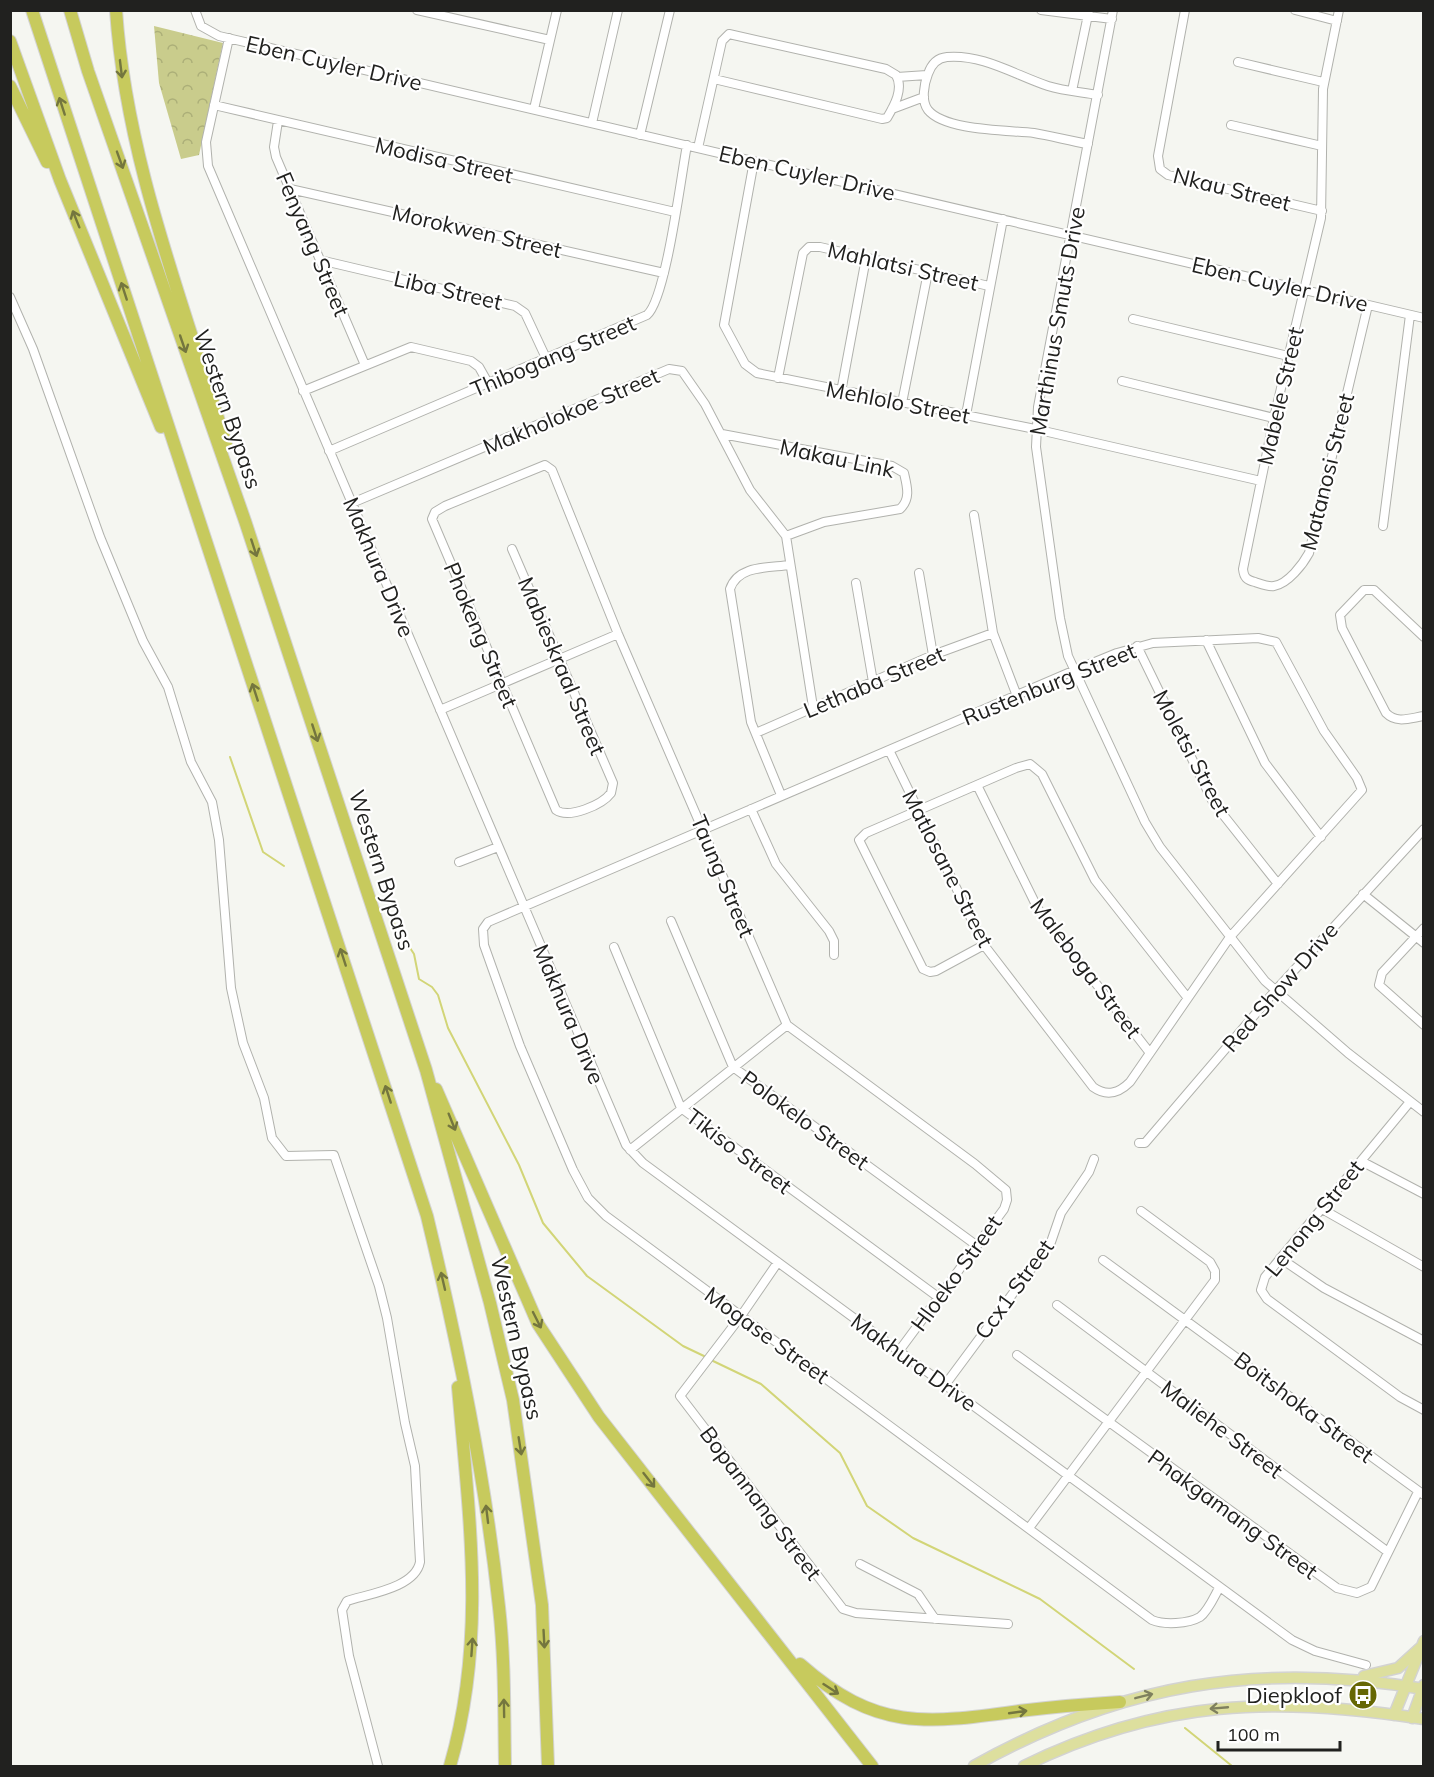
<svg xmlns="http://www.w3.org/2000/svg" width="1434" height="1777" font-family="Mulish,sans-serif">
<defs>
<pattern id="park-crowns" width="20" height="18" patternUnits="userSpaceOnUse" patternTransform="scale(1.5)"><rect width="20" height="18" fill="#c9cc8c"/><path d="M2 6a3 3 0 1 1 6 0M12 15a3 3 0 1 1 6 0" fill="none" stroke="#acaf78"/></pattern>
</defs>
<rect width="100%" height="100%" fill="#f5f6f1"/>
<path fill="url(#park-crowns)" d="M154 26 223 43 199 155 181 159 159 83Z"/>
<g fill="none" stroke-linecap="round" stroke-linejoin="round">
<path stroke="#d2d577" stroke-width="2" d="M230 757 263 852 284 866
M393 922 414 954 419 979 432 987 438 995 448 1028 519 1165 543 1223 587 1276 683 1346 706 1357
M711 1360 761 1384 840 1453 867 1506 913 1538 1040 1599 1134 1669
M1185 1728 1232 1766"/>
<g stroke="#b1b2ad" stroke-width="10">
<path id="minor" d="M195 10 201 26 219 36 1424 318
M417 10 550 40
M1041 10 1112 19
M1113 10 1038 407 1036 447 1060 618 1068 656 1145 822 1160 847 1265 981 1348 1053 1424 1112
M1185 10 1158 156 1160 169 1168 175 1322 211
M1295 10 1337 21
M1339 10 1323 89 1321 218 1274 418 1243 569C1244 578 1247 580 1255 582 1261 584 1268 587 1274 586 1288 584 1303 564 1309 553L1368 305
M229 38 206 142 208 166 626 1145 643 1163 1292 1640 1315 1651 1366 1665
M1238 62 1323 82
M897 77 927 75
M1072 91 1089 10
M214 105 675 212
M534 109 557 10
M892 109 924 97
M278 121 274 147 276 157 365 365
M592 123 618 10
M1231 125 1322 146
M640 135 670 10
M1088 144C1070 141 1052 136 1034 133 1009 130 945 131 928 110 921 101 924 84 928 74 931 65 936 58 947 57 983 54 1015 75 1048 86 1064 91 1081 92 1098 95
M698 148 722 41 729 34 886 69 896 75C904 89 894 106 887 118L882 119 714 79
M754 161 724 325 745 364 757 373 1035 429 1261 481
M290 189 664 273
M320 260 515 306 525 313 546 358
M10 297 33 349 100 537 143 641 168 687 191 762 212 802 219 840 231 988 243 1043 264 1098 272 1138 286 1156 334 1155 379 1286 387 1318 405 1423 415 1466 420 1562C415 1588 368 1594 347 1601L342 1610 349 1656 378 1766
M1133 319 1288 356
M778 378 803 253 809 247H820L989 286
M1122 381 1274 418
M303 391 411 347 471 361 479 367 488 383
M841 392 866 258
M902 403 928 272
M966 415 1003 219
M722 434 892 466 904 473C907 486 911 499 900 509L824 522 786 536
M329 451 647 315C666 299 681 176 687 145
M352 503 669 369 682 371 705 404 750 490 786 536 813 707
M974 515 993 633 1017 696
M1383 526 1410 315
M512 549 613 783 611 793C602 805 569 819 556 810L432 519 435 512 445 506 545 465 552 470 618 634 787 1025 975 1164 1006 1190 1007 1200 1004 1209 899 1351
M919 573 933 655
M856 583 873 682
M1424 637 1374 590H1364L1340 615 1342 628 1386 713C1397 724 1410 718 1424 716
M1206 640 1265 763 1321 837
M1137 646 1213 802 1278 884
M440 710 618 634
M756 733 933 655 993 633
M889 750 984 945 1093 1087C1107 1097 1119 1093 1130 1082L1230 937 1362 790 1357 778 1324 731 1276 642 1258 638 1153 643 1117 653 1073 671 488 922 483 929 484 945 520 1046 573 1170 588 1198 606 1216 1152 1620C1164 1625 1188 1624 1200 1617 1208 1611 1214 1597 1219 1588
M977 785 1038 909 1150 1053
M781 795 751 722 730 589C738 565 768 568 790 565
M751 809 776 864 829 931 834 941V955
M459 862 498 847
M1363 894 1424 943
M671 921 733 1067 976 1245
M1424 928 1382 973 1379 985 1424 1025
M984 945 936 971 930 972 923 969 859 840 866 833 1016 768 1030 764 1042 774 1095 880 1187 997
M614 947 681 1108 938 1297
M1409 1103 1265 1277 1261 1290 1267 1299 1400 1397 1424 1410
M1139 1143H1145L1275 991 1424 829
M630 1150 787 1025
M1361 1161 1424 1194
M1322 1209 1424 1267
M1280 1258 1324 1288 1424 1341
M1103 1260 1424 1495
M778 1262 741 1316 680 1396 843 1609 856 1613 1008 1624
M1057 1305 1388 1552
M1017 1355 1337 1588 1357 1593 1371 1587 1418 1492
M945 1385 1051 1242 1061 1213 1089 1172 1094 1159
M1029 1528 1215 1280V1271L1210 1262 1141 1211
M860 1564 918 1594 935 1619"/>
</g>
<g stroke="#d3d3d2" stroke-width="13">
<path id="major" d="M1364 1676 1398 1668 1420 1648
M1394 1715 1424 1641
M1412 1718 1424 1685
M974 1766C1120 1684 1258 1661 1424 1689
M1024 1766C1160 1699 1277 1696 1424 1719"/>
</g>
<g stroke="#d3d3d2" stroke-width="14">
<path id="highway" d="M32 10 427 1216C458 1345 485 1475 499 1607 505 1660 504 1713 505 1766
M70 10 88 71 245 521 426 1070 490 1303 513 1400 542 1605 548 1766
M116 10C126 160 183 301 226 444
M10 41 60 180 161 427
M10 86 47 162
M436 1089 538 1324 599 1417 872 1766
M800 1664C876 1731 925 1724 1019 1711 1053 1707 1086 1704 1120 1702
M450 1766C487 1638 469 1517 458 1387"/>
</g>
<use href="#minor" stroke="#fff" stroke-width="8"/>
<use href="#major" stroke="#dddf9e" stroke-width="10"/>
<use href="#highway" stroke="#c7ca5d" stroke-width="12"/>
</g>
<defs><path id="oneway-shaft" d="M-6 0H5M1.5-3L5.5 0L1.5 3" fill="none" stroke-width="1.6" stroke-linecap="round" stroke-linejoin="round" transform="scale(1.5)"/></defs>
<g stroke="#74763e">
<use href="#oneway-shaft" transform="translate(121 69) rotate(83)"/>
<use href="#oneway-shaft" transform="translate(62 106) rotate(-108)"/>
<use href="#oneway-shaft" transform="translate(120 160) rotate(70)"/>
<use href="#oneway-shaft" transform="translate(76 219) rotate(-112)"/>
<use href="#oneway-shaft" transform="translate(124 291) rotate(-108)"/>
<use href="#oneway-shaft" transform="translate(183 344) rotate(71)"/>
<use href="#oneway-shaft" transform="translate(254 548) rotate(72)"/>
<use href="#oneway-shaft" transform="translate(255 692) rotate(-108)"/>
<use href="#oneway-shaft" transform="translate(315 733) rotate(72)"/>
<use href="#oneway-shaft" transform="translate(343 957) rotate(-108)"/>
<use href="#oneway-shaft" transform="translate(388 1094) rotate(-108)"/>
<use href="#oneway-shaft" transform="translate(452 1122) rotate(68)"/>
<use href="#oneway-shaft" transform="translate(443 1281) rotate(-103)"/>
<use href="#oneway-shaft" transform="translate(537 1320) rotate(63)"/>
<use href="#oneway-shaft" transform="translate(520 1446) rotate(81)"/>
<use href="#oneway-shaft" transform="translate(649 1480) rotate(52)"/>
<use href="#oneway-shaft" transform="translate(487 1514) rotate(-97)"/>
<use href="#oneway-shaft" transform="translate(544 1639) rotate(87)"/>
<use href="#oneway-shaft" transform="translate(472 1647) rotate(-86)"/>
<use href="#oneway-shaft" transform="translate(831 1689) rotate(33)"/>
<use href="#oneway-shaft" transform="translate(504 1708) rotate(-91)"/>
<use href="#oneway-shaft" transform="translate(1018 1712) rotate(-8)"/>
</g>
<g stroke="#7f805e">
<use href="#oneway-shaft" transform="translate(1144 1696) rotate(-14)"/>
<use href="#oneway-shaft" transform="translate(1219 1708) rotate(175)"/>
</g>
<defs>
<g id="bus-disc" transform="scale(1.5)"><circle r="9.5" fill="#666703" stroke="#fff"/><path d="M-5-6H5V4H4V6H2V4H-2V6H-4V4H-5ZM-3.5-4V0h7V-4ZM-3.5 1.2v1.5H-2V1.2ZM2 1.2v1.5H3.5V1.2Z" fill="#fff"/></g>
</defs>
<g fill-rule="evenodd">
<use href="#bus-disc" x="1363" y="1695"/>
</g>
<g text-anchor="middle" stroke-width="4.5" stroke-linejoin="round" paint-order="stroke">
<g font-size="22" fill="#21211f" stroke="#fff">
<text transform="translate(334 63) rotate(13)" y="8">Eben Cuyler Drive</text>
<text transform="translate(444 160) rotate(13)" y="8">Modisa Street</text>
<text transform="translate(807 173) rotate(13)" y="8">Eben Cuyler Drive</text>
<text transform="translate(1232 189) rotate(14)" y="8">Nkau Street</text>
<text transform="translate(477 231) rotate(13)" y="8">Morokwen Street</text>
<text transform="translate(313 244) rotate(67)" y="8">Fenyang Street</text>
<text transform="translate(903 266) rotate(13)" y="8">Mahlatsi Street</text>
<text transform="translate(1280 284) rotate(13)" y="8">Eben Cuyler Drive</text>
<text transform="translate(448 290) rotate(13)" y="8">Liba Street</text>
<text transform="translate(1057 321) rotate(-80)" y="8">Marthinus Smuts Drive</text>
<text transform="translate(553 356) rotate(-23)" y="8">Thibogang Street</text>
<text transform="translate(1280 396) rotate(-77)" y="8">Mabele Street</text>
<text transform="translate(898 402) rotate(11)" y="8">Mehlolo Street</text>
<text transform="translate(228 409) rotate(71)" y="8">Western Bypass</text>
<text transform="translate(571 411) rotate(-23)" y="8">Makholokoe Street</text>
<text transform="translate(837 458) rotate(12)" y="8">Makau Link</text>
<text transform="translate(1327 472) rotate(-76)" y="8">Matanosi Street</text>
<text transform="translate(379 567) rotate(67)" y="8">Makhura Drive</text>
<text transform="translate(481 635) rotate(67)" y="8">Phokeng Street</text>
<text transform="translate(562 666) rotate(67)" y="8">Mabieskraal Street</text>
<text transform="translate(874 682) rotate(-23)" y="8">Lethaba Street</text>
<text transform="translate(1049 684) rotate(-22)" y="8">Rustenburg Street</text>
<text transform="translate(1192 753) rotate(62)" y="8">Moletsi Street</text>
<text transform="translate(948 868) rotate(63)" y="8">Matlosane Street</text>
<text transform="translate(382 870) rotate(72)" y="8">Western Bypass</text>
<text transform="translate(723 876) rotate(67)" y="8">Taung Street</text>
<text transform="translate(1086 968) rotate(53)" y="8">Maleboga Street</text>
<text transform="translate(1280 987) rotate(-49)" y="8">Red Show Drive</text>
<text transform="translate(569 1014) rotate(67)" y="8">Makhura Drive</text>
<text transform="translate(805 1120) rotate(36)" y="8">Polokelo Street</text>
<text transform="translate(739 1151) rotate(37)" y="8">Tikiso Street</text>
<text transform="translate(1314 1218) rotate(-51)" y="8">Lenong Street</text>
<text transform="translate(956 1273) rotate(-54)" y="8">Hloeko Street</text>
<text transform="translate(1014 1289) rotate(-54)" y="8">Ccx1 Street</text>
<text transform="translate(767 1335) rotate(36)" y="8">Mogase Street</text>
<text transform="translate(517 1338) rotate(77)" y="8">Western Bypass</text>
<text transform="translate(914 1362) rotate(36)" y="8">Makhura Drive</text>
<text transform="translate(1304 1407) rotate(37)" y="8">Boitshoka Street</text>
<text transform="translate(1222 1429) rotate(37)" y="8">Maliehe Street</text>
<text transform="translate(761 1503) rotate(53)" y="8">Bopannang Street</text>
<text transform="translate(1233 1514) rotate(36)" y="8">Phakgamang Street</text>
</g>
<g font-size="22" fill="#21211f" stroke="#fff" text-anchor="end">
<text x="1342" y="1703">Diepkloof</text>
</g>
</g>
<rect width="1434" height="1777" fill="none" stroke="#21211f" stroke-width="24"/>
<path d="M1218 1741v9h122v-9" fill="none" stroke="#21211f" stroke-width="3"/>
<text x="1227" y="1741" font-size="18" fill="#21211f" stroke="#ffffff" stroke-width="4.5" paint-order="stroke">100 m</text>
</svg>
